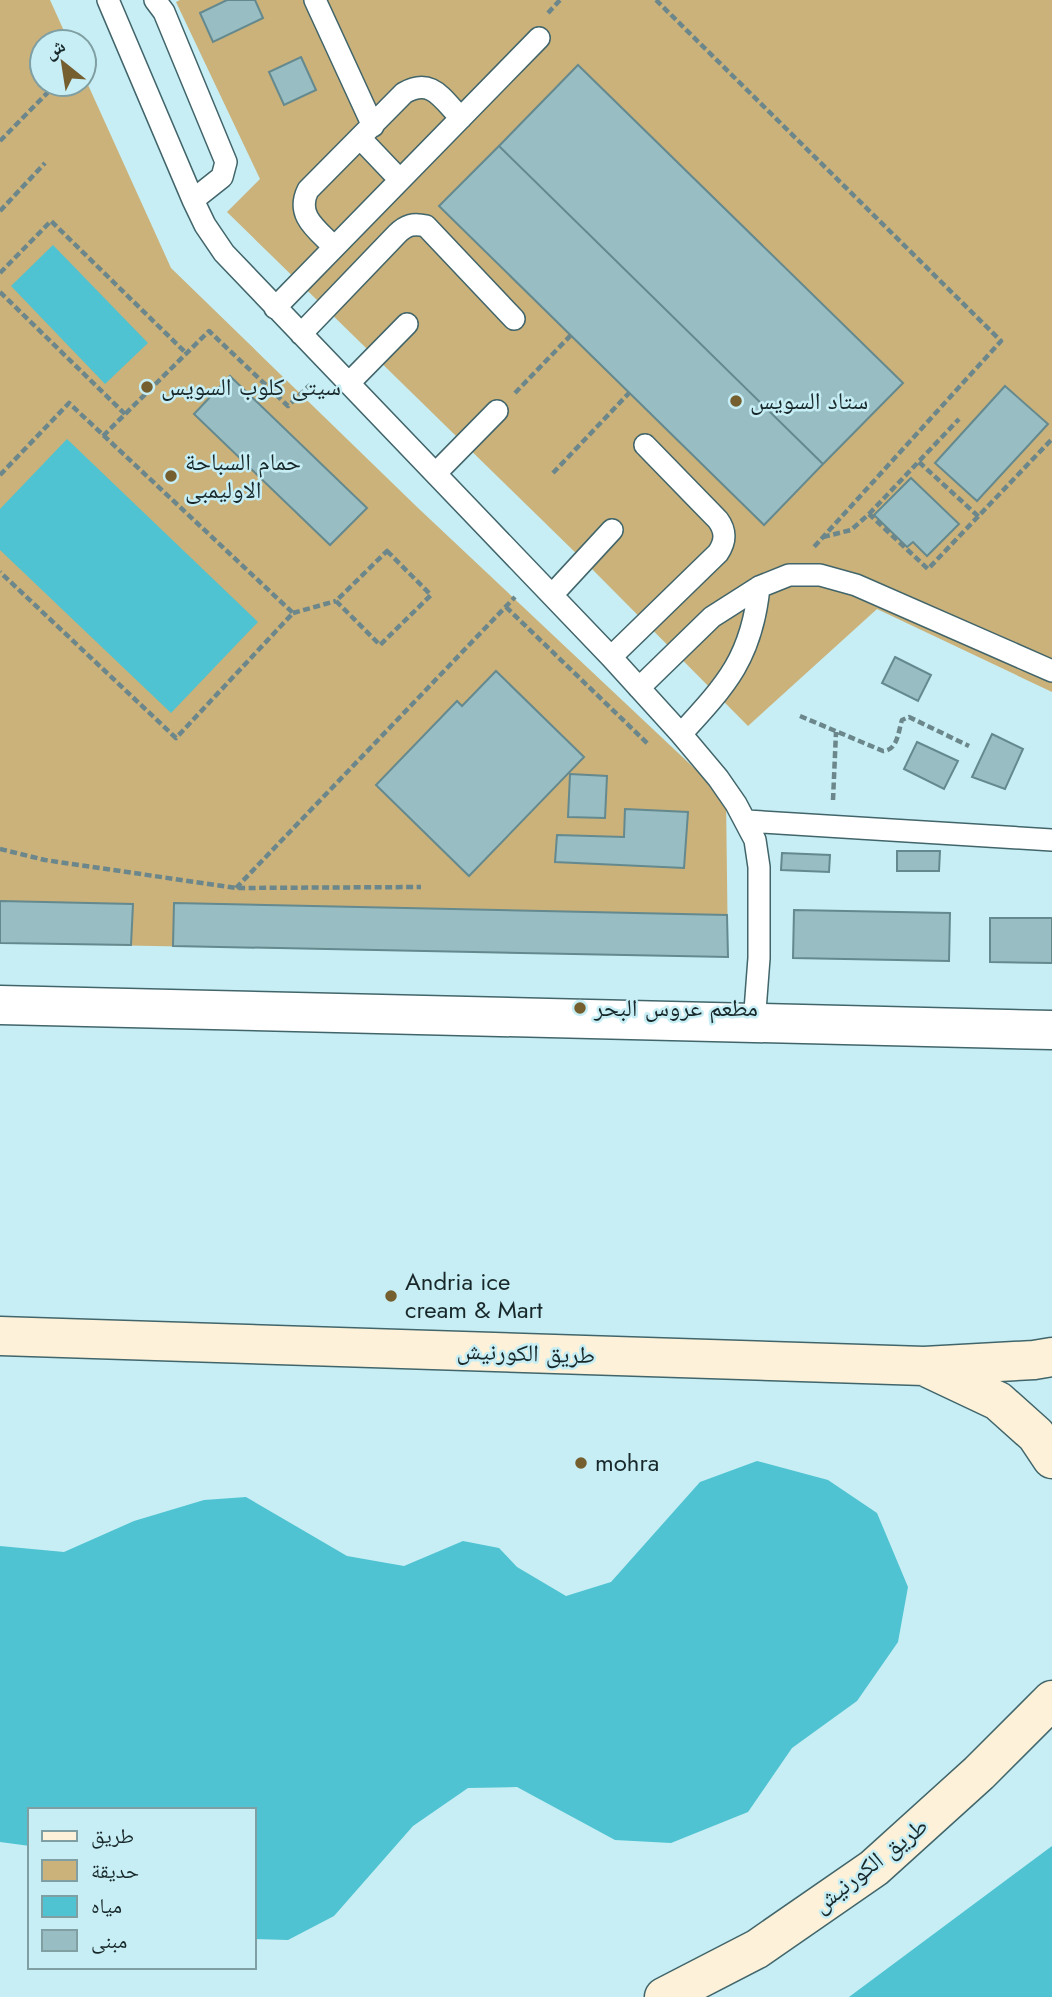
<svg xmlns="http://www.w3.org/2000/svg" width="1052" height="1997" font-family="Jost,'Noto Naskh Arabic',sans-serif">
<rect width="100%" height="100%" fill="#c6eef4"/>
<path fill="#cbb17a" d="M0 0H50L69 42H42V84H84V76L171 268 417 507 726 798 728 957 0 943Z
M180 0H1052V692L877 609 748 726 584 561 227 212 260 179 176 2Z"/>
<path fill="#4fc3d1" d="M53 245 148 343 105 384 11 286Z
M67 439 258 622 171 713 0 550V509Z
M757 1461 828 1480 877 1513 908 1587 898 1642 857 1701 792 1748 748 1812 671 1843 615 1840 517 1787 468 1788 413 1826 334 1916 288 1940 254 1939V1810H30V1846L0 1842V1546L64 1552 134 1521 204 1500 246 1497 347 1556 404 1566 463 1541 499 1548 517 1567 566 1596 611 1582 700 1482Z
M1052 1846V1997H849Z"/>
<path fill="#98bec4" stroke="#64898e" stroke-width="2" d="M227 0H255L263 18 213 42 200 13Z
M301 57 316 90 284 105 269 72Z
M578 65 903 383 823 464 499 146Z
M499 146 823 464 764 525 439 206Z
M230 376 367 508 330 545 194 414Z
M1005 386 1048 424 977 501 935 463Z
M911 478 959 524 927 556 913 542 907 547 874 515Z
M895 657 931 675 918 701 882 683Z
M496 671 584 757 469 876 376 785 457 701 462 706Z
M992 734 1023 749 1005 789 972 777Z
M917 742 958 761 944 789 904 769Z
M570 774 607 776 605 818 568 817Z
M625 809 688 812 684 868 555 862 557 835 624 837Z
M897 851H940L939 871H897Z
M782 853 830 855 829 872 781 870Z
M0 901 133 904 131 945 0 943Z
M174 903 727 915 728 957 173 946Z
M794 910 950 913 949 961 793 958Z
M990 918H1052V963L990 962Z"/>
<g fill="none" stroke-linecap="round" stroke-linejoin="round">
<g stroke="#41656a" stroke-width="24">
<path id="service" d="M108 0 193 200 205 225 224 253 611 657 681 734 718 778 736 804 755 840 759 867V958L754 1024
M155 0 164 12 226 162 222 177 193 200
M315 0 373 126
M360 138 400 180
M334 247C318 230 295 216 308 190L404 93C432 77 442 99 461 118
M275 308 539 38
M301 334 397 234C406 225 413 223 426 226L514 319
M349 383 407 324
M436 473 497 411
M552 595 612 530
M611 657 718 553C726 541 726 531 718 520L645 445
M639 688 712 617 759 587 789 575H820L856 585 1052 671
M681 734C727 684 752 657 759 587
M747 821 1052 840"/>
</g>
<g stroke="#41656a" stroke-width="41">
<path id="minor" d="M0 1005 1052 1030"/>
</g>
<g stroke="#41656a" stroke-width="41">
<path id="secondary" d="M0 1336 924 1366 1034 1360 1052 1357
M926 1367 998 1401 1036 1435 1052 1459
M664 1997 757 1949 874 1868 979 1773 1052 1700"/>
</g>
<path stroke="#6b878b" stroke-width="4.5" stroke-dasharray="7 3.5" stroke-linecap="butt" d="M656 0 1001 341 814 547
M548 13 560 0
M0 141 55 85
M0 211 45 163
M0 273 51 221 187 354
M0 292 125 414
M515 393 571 335
M103 436 209 331 288 406 310 385
M919 462 979 517
M553 473 629 393
M0 475 69 403 293 613 176 738 0 572
M869 514 959 419
M823 537 851 530 869 514 928 569 1052 439
M387 551 431 595 380 645 336 601Z
M506 607 648 744
M293 613 336 601
M800 716 883 751C898 750 898 732 902 720L909 717 969 746
M833 800 836 732
M0 849 45 860 236 888 421 887
M236 888 515 597"/>
<use href="#service" stroke="#fff" stroke-width="21"/>
<use href="#minor" stroke="#fff" stroke-width="38"/>
<use href="#secondary" stroke="#fdf2d9" stroke-width="38"/>
</g>
<g fill="#755f2f" stroke="#c6eef4" stroke-width="2.5">
<circle cx="147" cy="387" r="7"/>
<circle cx="736" cy="401" r="7"/>
<circle cx="171" cy="476" r="7"/>
<circle cx="580" cy="1008" r="7"/>
<circle cx="391" cy="1296" r="7"/>
<circle cx="581" cy="1463" r="7"/>
</g>
<g text-anchor="middle" stroke-width="5" stroke-linejoin="round" paint-order="stroke">
<g font-size="24" fill="#18282a" stroke="#c6eef4" text-anchor="start">
<text x="161" y="395">سيتى كلوب السويس</text>
<text x="750" y="409">ستاد السويس</text>
<text x="185" y="470">حمام السباحة<tspan x="185" dy="28">الاوليمبى</tspan></text>
<text x="594" y="1016">مطعم عروس البحر</text>
<text x="405" y="1290">Andria ice<tspan x="405" dy="28">cream &amp; Mart</tspan></text>
<text x="595" y="1471">mohra</text>
</g>
<g font-size="24" fill="#18282a" stroke="#c6eef4">
<text transform="translate(526 1353) rotate(2)" y="8">طريق الكورنيش</text>
<text transform="translate(870 1865) rotate(-38)" y="8">طريق الكورنيش</text>
</g>
</g>
<rect x="28" y="1808" width="228" height="161" fill="#c6eef4" stroke="#809fa3" stroke-width="2"/>
<rect x="42" y="1831" width="35" height="10" fill="#fdf2d9" stroke="#809fa3" stroke-width="2"/>
<text x="91" y="1843" font-size="21" fill="#18282a">طريق</text>
<rect x="42" y="1860" width="35" height="21" fill="#cbb17a" stroke="#809fa3" stroke-width="2"/>
<text x="91" y="1878" font-size="21" fill="#18282a">حديقة</text>
<rect x="42" y="1896" width="35" height="21" fill="#4fc3d1" stroke="#809fa3" stroke-width="2"/>
<text x="91" y="1913" font-size="21" fill="#18282a">مياه</text>
<rect x="42" y="1930" width="35" height="21" fill="#98bec4" stroke="#809fa3" stroke-width="2"/>
<text x="91" y="1948" font-size="21" fill="#18282a">مبنى</text>
<g transform="translate(63 63) rotate(330)"><circle r="33" fill="#c6eef4" stroke="#809fa3" stroke-width="2"/>
<path d="M0-5L12 26L0 18L-12 26Z" fill="#755f2f"/>
<text y="-10" font-size="19" font-weight="bold" text-anchor="middle" fill="#18282a">ش</text>
</g>
</svg>
